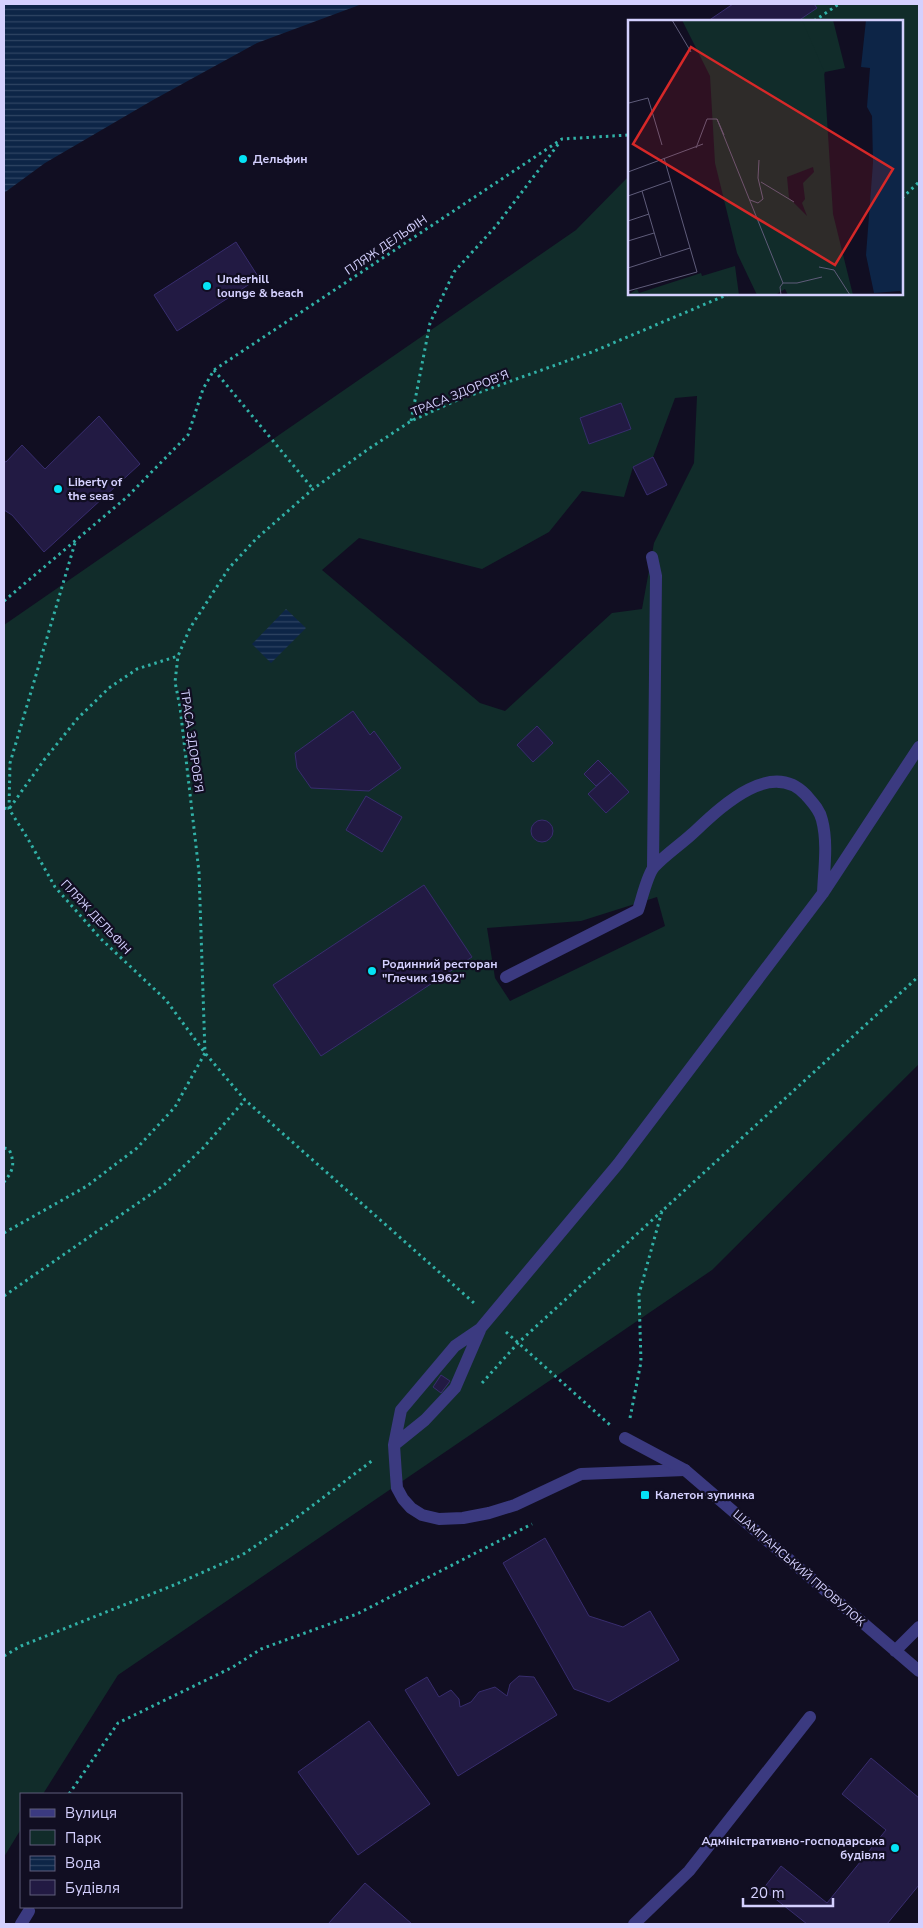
<svg xmlns="http://www.w3.org/2000/svg" width="923" height="1928" font-family="'Nunito Sans',sans-serif">
<defs>
<pattern id="water-rules" width="6" height="5" patternUnits="userSpaceOnUse" patternTransform="scale(1.25)"><rect width="6" height="5" fill="#0d2547"/><path d="M0 2.5h6" fill="none" stroke="#2f4463"/></pattern>
</defs>
<rect width="100%" height="100%" fill="#110e22"/>
<path fill="#112c2a" fill-rule="evenodd" d="M801 4H919V1064L712 1270 118 1675 43 1794H21V1829L4 1857V625L576 230 629 176V294H902V21H784ZM697 396 694 463 654 543 642 609 612 613 505 711 480 703 322 570 359 538 482 569 549 532 582 491 624 497 633 467 653 457 675 398ZM657 897 665 926 510 1001 495 978 487 928 581 921Z"/>
<path fill="url(#water-rules)" d="M4 4H362L257 43 153 100 45 163 4 193Z
M286 609 306 628 271 663 252 644Z"/>
<path fill="#221a43" stroke="#382d6e" d="M733 4H814L817 8 798 21H708Z
M236 242 259 278 177 331 154 295Z
M621 403 631 429 589 444 580 418Z
M99 416 140 464 44 552 12 515 4 510V461L6 462 22 445 45 469Z
M653 457 667 485 647 495 633 467Z
M353 711 370 735 374 731 401 768 369 791 311 788 297 768 295 753Z
M537 726 553 743 533 762 517 745Z
M598 760 611 773 596 786 584 774Z
M611 773 629 792 606 813 588 794Z
M366 796 402 817 382 852 346 830Z
M531 831a11 11 0 1 1 22 0a11 11 0 1 1-22 0Z
M424 885 472 957 321 1056 273 985Z
M441 1375 450 1381 441 1393 433 1387Z
M545 1538 589 1616 623 1627 650 1611 679 1660 609 1702 574 1689 503 1563Z
M519 1676 534 1677 557 1715 458 1776 405 1690 427 1677 439 1697 451 1690 459 1699 460 1707 471 1702 479 1692 495 1687 507 1696 510 1684Z
M369 1721 430 1804 358 1855 298 1772Z
M871 1758 919 1798V1885L887 1924H807L763 1889 781 1866 827 1903 886 1830 842 1794Z
M365 1883 412 1924H328Z"/>
<g fill="none" stroke-linecap="round" stroke-linejoin="round">
<path stroke="#31b1a7" stroke-width="3" stroke-dasharray="2.5 4" stroke-linecap="butt" d="M814 21 839 4
M902 198 919 182
M214 370 313 489
M411 421 430 323 454 272 496 226 560 142
M75 543 10 763 9 809 28 839 55 887 101 939 166 1000 205 1053 245 1100 474 1303
M4 601 127 497 188 435 203 389 214 370 562 139 629 135
M4 808 9 809 44 760 78 718 109 688 137 669 178 656
M4 1148 9 1149C15 1163 14 1170 4 1182
M4 1233 87 1186 137 1148 175 1107 205 1053 199 872 180 707 175 682 178 656 190 628 229 568 256 539 313 489 367 450 411 421 455 401 592 352 729 294
M4 1296 164 1185 203 1148 245 1100
M506 1332 610 1425
M482 1383 518 1343 662 1211
M630 1418 641 1362 639 1294 662 1211 919 976
M4 1656 21 1646 174 1585 242 1555 288 1524 373 1460
M69 1794 118 1723 233 1667 261 1649 357 1614 532 1524"/>
<path stroke="#3b3a80" stroke-width="12" d="M652 557 656 576 653 868
M506 977 638 910C642 899 647 875 654 867 665 855 680 845 692 834 718 810 770 757 806 795 812 802 820 810 822 820 828 843 824 869 823 893
M394 1445 425 1420 455 1388 480 1330
M685 1470 581 1474 515 1505 489 1513 463 1518 439 1519 422 1515 411 1508 403 1499 397 1488 396 1475 394 1445 401 1410 455 1346 480 1329 618 1164 823 893 919 747
M634 1924 689 1871 810 1717"/>
<path stroke="#3b3a80" stroke-width="12" d="M625 1438 685 1470 919 1671
M895 1651 919 1627
M21 1924 29 1911"/>
</g>
<g fill="#05e3f5" stroke="#110e22" stroke-width="2">
<circle cx="243" cy="159" r="5"/>
<circle cx="207" cy="286" r="5"/>
<circle cx="58" cy="489" r="5"/>
<circle cx="372" cy="971" r="5"/>
<rect x="640" y="1490" width="10" height="10" rx="2.5"/>
<circle cx="895" cy="1848" r="5"/>
</g>
<g text-anchor="middle" stroke-width="4.5" stroke-linejoin="round" paint-order="stroke">
<g font-size="12" font-weight="bold" fill="#d4d0fe" stroke="#110e22" text-anchor="start">
<text x="253" y="163">Дельфин</text>
<text x="217" y="283">Underhill<tspan x="217" dy="14">lounge &amp; beach</tspan></text>
<text x="68" y="486">Liberty of<tspan x="68" dy="14">the seas</tspan></text>
<text x="382" y="968">Родинний ресторан<tspan x="382" dy="14">"Глечик 1962"</tspan></text>
<text x="655" y="1499">Калетон зупинка</text>
<text x="885" y="1845" text-anchor="end">Адміністративно-господарська<tspan x="885" dy="14">будівля</tspan></text>
</g>
<g font-size="12" fill="#d4d0fe" stroke="#110e22">
<text transform="translate(386 245) rotate(-34)" y="4">ПЛЯЖ ДЕЛЬФІН</text>
<text transform="translate(460 393) rotate(-22)" y="4">ТРАСА ЗДОРОВ’Я</text>
<text transform="translate(192 741) rotate(82)" y="4">ТРАСА ЗДОРОВ’Я</text>
<text transform="translate(96 917) rotate(47)" y="4">ПЛЯЖ ДЕЛЬФІН</text>
<text transform="translate(799 1568) rotate(41)" y="4">ШАМПАНСЬКИЙ ПРОВУЛОК</text>
</g>
</g>
<g transform="translate(628 20)">
<rect width="275" height="275" fill="#110e22"/>
<path d="M149 0H205L217 48 197 52 195 57Z" fill="#112c2a"/>
<path d="M54 0H174L196 51 205 194 225 275H160L157 269 147 275H129L109 233 87 143 82 56ZM185 147 186 152 175 163 177 179 174 183 179 196 161 178 159 157ZM107 246 111 275H0L9 269 11 273 73 253 74 256Z" fill="#112c2a" fill-rule="evenodd"/>
<path d="M238 0H275V275L272 271 246 273 238 235 245 143 244 96 239 87 242 48 233 47Z" fill="#0d2547"/>
<path fill="none" stroke="#5f5c7a" stroke-width="1" d="M44 0 63 32M1 83 20 78 34 125M89 99 96 115M68 128 79 99H89L155 263M0 152 75 124M133 162 166 182M14 171 33 236M0 176 42 161M122 180 130 183 135 179 130 158 131 140M0 201 21 194M0 221 26 213M191 247 206 250 222 275M0 248 62 228M0 271 69 252 36 138M153 275 152 267 155 263H169L194 257"/>
<path fill="#d62828" fill-opacity="0.15" stroke="#d62828" stroke-width="2.5" d="M63 27 265 149 207 245 5 124Z"/>
<rect width="275" height="275" fill="none" stroke="#d4d0fe" stroke-width="2.5"/>
</g>
<rect width="923" height="1928" fill="none" stroke="#d4d0fe" stroke-width="10"/>
<rect x="20" y="1793" width="162" height="115" fill="#110e22" stroke="#5f5c7a"/>
<rect x="30" y="1809" width="25" height="8" fill="#3b3a80" stroke="#5f5c7a"/>
<text x="65" y="1818" font-size="15" fill="#d4d0fe">Вулиця</text>
<rect x="30" y="1830" width="25" height="15" fill="#112c2a" stroke="#5f5c7a"/>
<text x="65" y="1843" font-size="15" fill="#d4d0fe">Парк</text>
<rect x="30" y="1856" width="25" height="15" fill="url(#water-rules)" stroke="#5f5c7a"/>
<text x="65" y="1868" font-size="15" fill="#d4d0fe">Вода</text>
<rect x="30" y="1880" width="25" height="15" fill="#221a43" stroke="#5f5c7a"/>
<text x="65" y="1893" font-size="15" fill="#d4d0fe">Будівля</text>
<path d="M743 1898v8h90v-8" fill="none" stroke="#d4d0fe" stroke-width="2.5"/>
<text x="750" y="1898" font-size="15" fill="#d4d0fe" stroke="#110e22" stroke-width="4" paint-order="stroke">20 m</text>
</svg>
